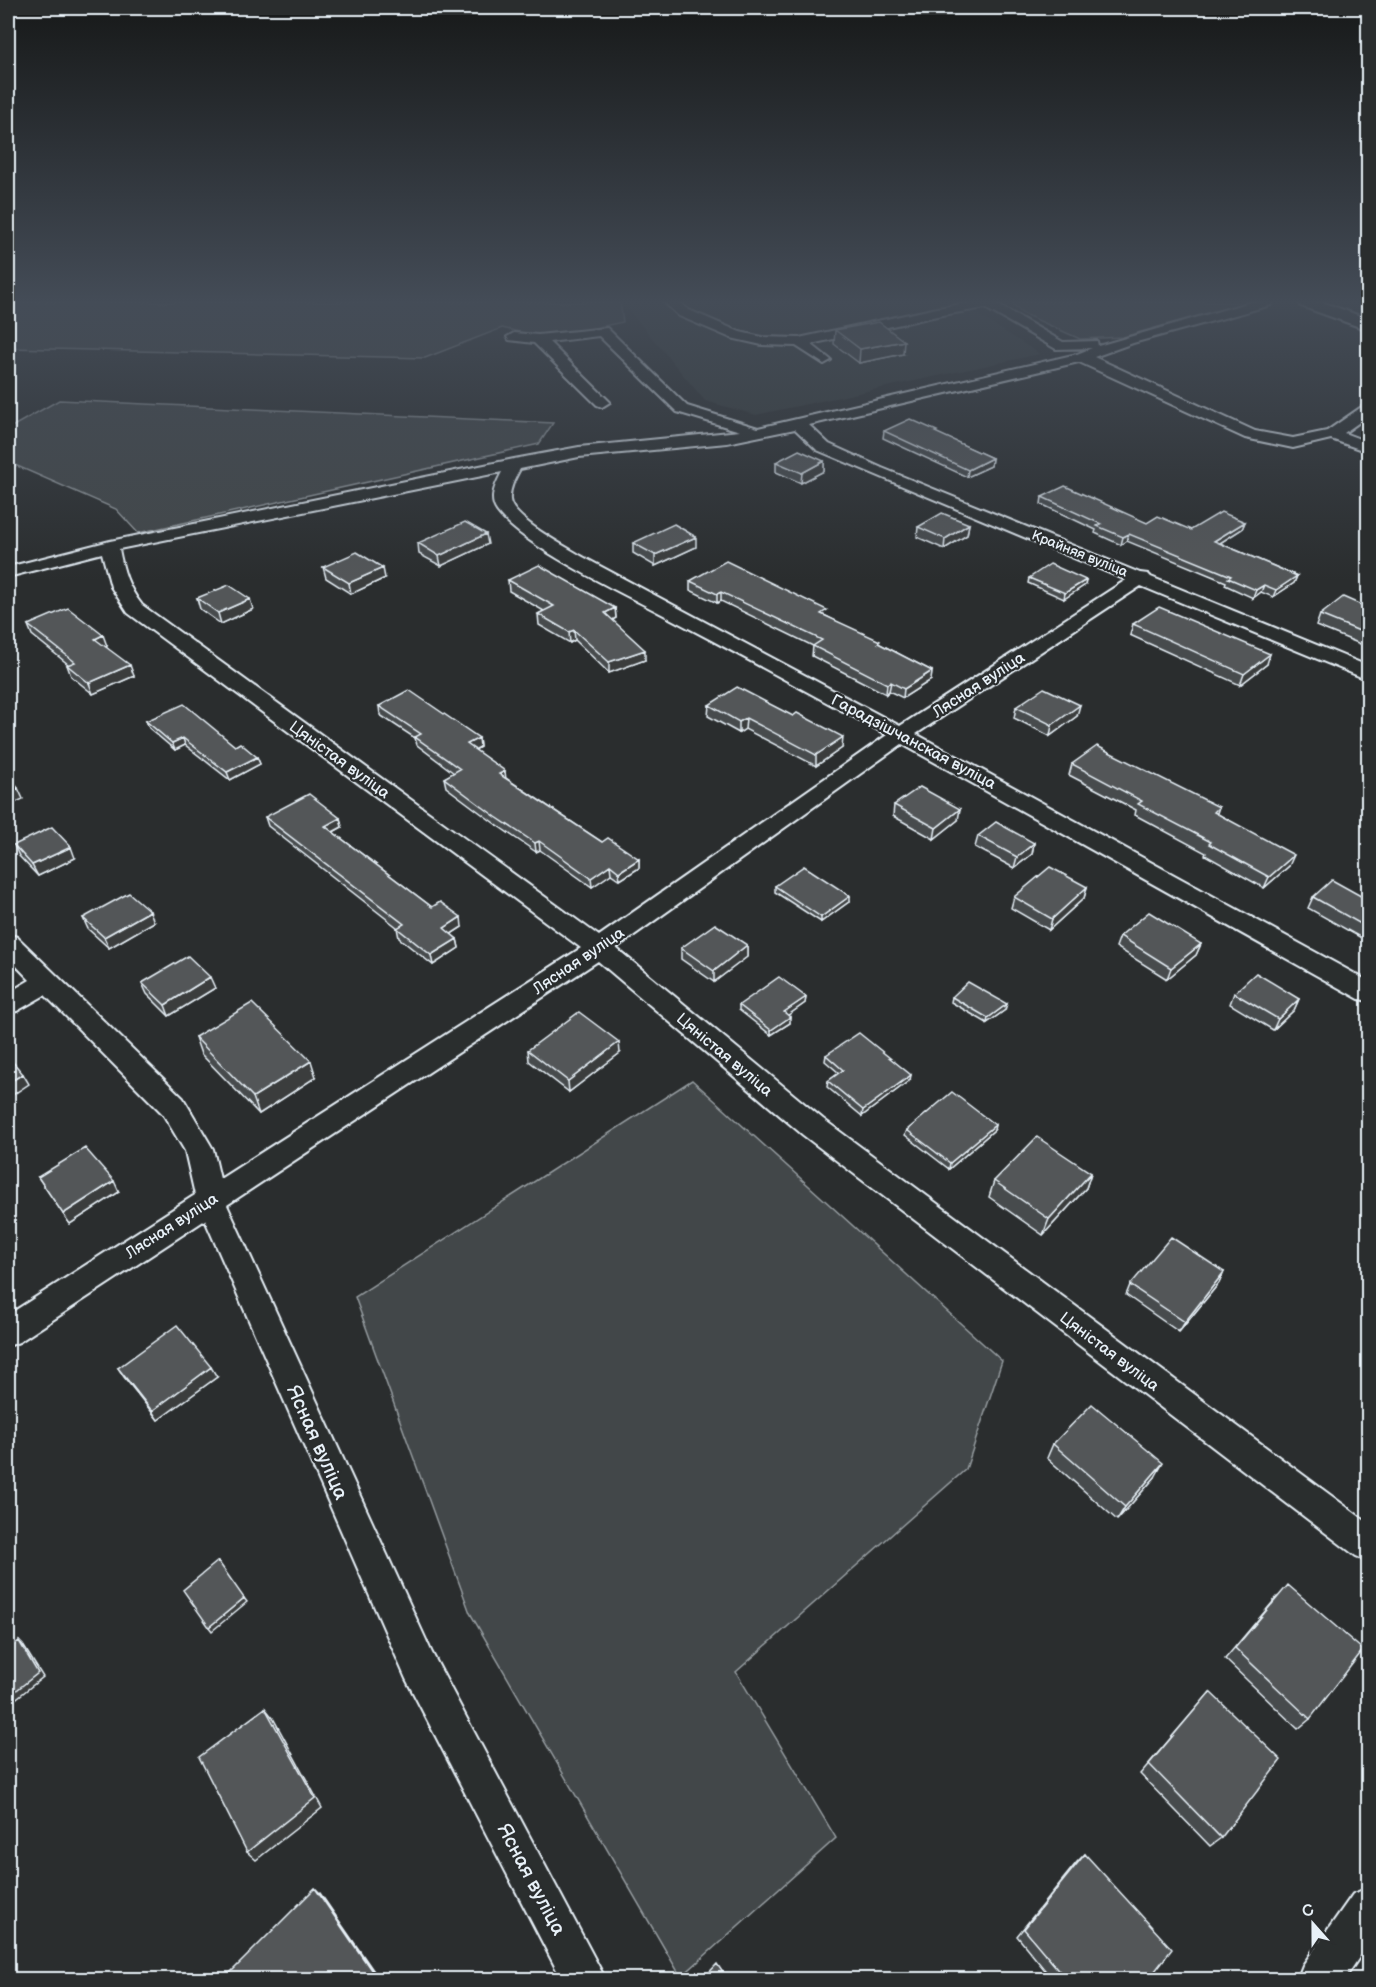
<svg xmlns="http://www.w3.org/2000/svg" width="1376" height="1987" font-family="'Balsamiq Sans',sans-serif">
<rect width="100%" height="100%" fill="#2a2d2e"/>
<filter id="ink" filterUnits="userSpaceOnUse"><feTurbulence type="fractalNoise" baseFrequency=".0167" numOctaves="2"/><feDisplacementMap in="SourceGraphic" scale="12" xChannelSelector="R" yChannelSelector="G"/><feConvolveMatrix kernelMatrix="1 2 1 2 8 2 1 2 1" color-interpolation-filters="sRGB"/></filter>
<g filter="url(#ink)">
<path fill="#363a3b" d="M622 302H958L1040 354 756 415 705 401Z"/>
<path fill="#424648" stroke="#959ca0" stroke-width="1.5" d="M8 302H620L623 322 546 338 502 328 425 358 8 348Z
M1011 302H1247L1123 337 1080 339 1022 313Z
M59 400 553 423 539 444 138 533 116 509 8 462V429Z
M692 1080 1002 1361 966 1469 736 1672 836 1838 681 1977 470 1613 355 1297Z"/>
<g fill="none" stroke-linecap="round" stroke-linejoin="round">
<g stroke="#e8f1f8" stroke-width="4">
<path id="minor" d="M664 302H679L689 310 740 332 762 337 799 338 937 308 974 302H993L1063 342 1097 341 1098 346 1251 302H1273L1271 305 1133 343 1094 357 1255 431 1293 438 1327 431 1363 406 1368 405V416L1344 433 1368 442V452L1331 439 1293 448 1245 438 1079 362 809 425 829 444 882 468 1140 573 1148 574 1151 577 1368 666V679L1361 677 1141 586 916 734 1368 981V1001L1359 999 902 744 616 948 823 1119 1368 1523V1561L1356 1556 803 1135 598 961 227 1205 432 1653 606 1980H562L406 1679 205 1220 19 1342 8 1346V1315L195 1195 185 1151 163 1114 45 995 17 1011 8 1013V993L30 980 8 957V934L17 937 183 1098 213 1149 220 1179 581 948 128 613 111 587 102 553 8 577V567L110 541 514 459 579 447 740 431 677 412 599 336 549 342 610 402 602 407 597 405 534 343 509 340 507 337 514 333 538 335 607 328 687 406 758 428 1077 354 1092 348 1056 349 985 308 937 316 811 344 831 360 824 364 796 346 762 345 731 338 679 316ZM795 429 817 450 1126 580 900 726 583 557C567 547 512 519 510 500 509 489 515 478 520 469L579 457 727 443ZM502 472C496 484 488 498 497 511 522 546 618 591 658 612 735 652 811 694 887 735L599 936 142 605C128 588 123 570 119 549Z
M1368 1888V1944L1344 1980H1297L1303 1965 1353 1894Z"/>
</g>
<g stroke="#e8f1f8" stroke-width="4">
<path id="major" d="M1299 302H1322L1368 319V330L1301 306Z"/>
</g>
<use href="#minor" fill="#2a2d2e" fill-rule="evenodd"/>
<use href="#major" fill="#2a2d2e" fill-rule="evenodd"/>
</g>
<path fill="#474b4d" stroke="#e8f1f8" stroke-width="1.5" d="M835 330 903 354 859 363 834 344Z
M884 431 936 433 992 458 991 466 967 477 883 438Z
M824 461V471L801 483 776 472V462Z
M1042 497 1147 523 1191 530 1245 522 1242 529 1220 543 1297 576 1294 583 1273 597 1261 592 1253 598 1225 585 1226 582 1127 541 1121 545 1095 533 1096 530 1041 504Z
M969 524 967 535 944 549 917 537 918 527Z
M418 543 488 544 441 566 419 554Z
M633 543 696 547 655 566 633 553Z
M323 567 385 578 351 594 326 578Z
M1029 578 1085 585 1064 599 1028 583Z
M508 580 615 608 616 618 612 620 645 660 609 673 575 640 570 643 539 625 538 614 544 611 509 591Z
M690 581 826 616 932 671 931 680 903 698 889 691 886 694 812 656 813 646 721 601 717 603 690 590Z
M197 598 253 609 221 624 200 609Z
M1368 608V640L1363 645 1316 626 1320 615Z
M1133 624 1267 664 1240 685 1130 635Z
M28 625 107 646 106 647 134 676 93 694 71 676 67 665H69L32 635Z
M709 705 842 748 816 766 745 729 739 733 708 716Z
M379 706 479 738 480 747 475 750 506 778 602 842 639 859V868L620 880 611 874 592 887 540 850 536 852 498 826 446 787 444 778 454 773 417 745 415 738 380 715Z
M1016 707 1077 716 1050 736 1014 718Z
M1368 720V733L1364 731Z
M146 721 235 746 257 757 260 764 230 780 185 745 175 750 149 728Z
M1072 764 1219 807 1217 813 1289 866 1264 888 1205 855 1206 853 1135 815 1136 810 1069 775Z
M894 805 958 820 934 839 893 816Z
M265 817 340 818 342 827 333 832 432 907 462 927 451 934 457 939 459 948 433 965 399 938 397 928H398L268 826Z
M978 836 1034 843 1032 854 1014 868 975 847Z
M14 845 75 858 38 876 19 856Z
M775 886 850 901 821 922 775 892Z
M1087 887 1084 898 1049 930 1011 908 1014 897Z
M1313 897 1368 900V937L1365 940 1308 908Z
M83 918 154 922 109 948 88 929Z
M1120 936 1201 944 1196 955 1167 979 1116 947Z
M747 945V957L714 982 681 959V948Z
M142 983 215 988 169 1016 147 994Z
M1234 993 1299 999 1294 1010 1273 1030 1230 1004Z
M806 997 805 1003 788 1015 790 1023 771 1035 739 1010V1005Z
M952 997 1005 1010 987 1023 951 1002Z
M195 1037 316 1077 259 1114 201 1054Z
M528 1050 620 1053 569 1092 529 1061Z
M826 1055 910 1080 862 1116 827 1087 828 1081 839 1073 825 1061Z
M907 1130H994L949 1169 905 1135Z
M1091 1173 1086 1188 1043 1235 989 1197 994 1181Z
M38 1177 119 1192 70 1224Z
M1224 1272 1219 1283 1179 1332 1126 1295 1130 1285Z
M118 1368 217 1377 158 1420 124 1377Z
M1053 1444 1155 1477 1117 1520 1047 1458Z
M1277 1597 1310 1719 1298 1729 1225 1659Z
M1210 1692 1221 1838 1210 1846 1140 1774Z
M1085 1854 1148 1980H1053L1017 1936 1077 1862Z"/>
<path fill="#3a3d3e" stroke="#e8f1f8" stroke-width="1.5" d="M904 341 903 354 859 363 860 349Z
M992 458 991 466 967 477 968 470Z
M824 461V471L801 483 802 473Z
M1245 522 1242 529 1212 548 1214 541Z
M969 524 967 535 944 549 945 539Z
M486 534 488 544 441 566 439 556Z
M1129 534 1127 541 1121 545 1123 537Z
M696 537V547L655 566V555Z
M383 568 385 578 351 594 349 583Z
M1297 576 1294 583 1273 597 1276 590Z
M1086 580 1085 585 1064 599 1065 593Z
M1264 585 1261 592 1253 598 1256 590Z
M721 592V601L717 603V594Z
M250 599 253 609 221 624 218 613Z
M615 608 616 618 605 624V613Z
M574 630 575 640 570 643 569 632Z
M1368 633V640L1363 645 1367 634Z
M103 635 107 646 99 650 95 639Z
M645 650V660L609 673V662Z
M1270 654 1267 664 1240 685 1244 674Z
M130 665 134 676 93 694 89 683Z
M932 671 931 680 903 698 904 689Z
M891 682 889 691 886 694 887 684Z
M1080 705 1077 716 1050 736 1052 725Z
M746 718 745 729 739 733V722Z
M843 737 842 748 816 766V755Z
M183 738 185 745 175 750 172 743Z
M479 738 480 747 468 753 467 744Z
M257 757 260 764 230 780 227 772Z
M505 771 506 780 499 774Z
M18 788 23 799 8 806V793Z
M960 809 958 820 934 839 936 828Z
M340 818 342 827 327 835 325 826Z
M539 841 540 850 536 852 535 843Z
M1034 843 1032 854 1014 868 1017 857Z
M71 847 75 858 38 876 32 865Z
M1294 855 1289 866 1264 888 1269 877Z
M639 859V868L620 880 619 872Z
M610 865 611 874 592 887 591 878Z
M1087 887 1084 898 1049 930 1052 919Z
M850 896V901L821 922V917Z
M150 911 154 922 109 948 104 937Z
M461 917 462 927 445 938 444 928Z
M457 939 459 948 433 965 431 955Z
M1201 944 1196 955 1167 979 1171 968Z
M747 945V957L714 982V971Z
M210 977 215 988 169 1016 165 1005Z
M806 997 805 1003 784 1018V1012Z
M1299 999 1294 1010 1273 1030 1278 1019Z
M1007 1004 1005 1010 987 1023 988 1018Z
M790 1017V1023L771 1035V1030Z
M619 1042 620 1053 569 1092 568 1081Z
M311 1061 316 1077 259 1114 253 1097Z
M23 1074 29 1084 8 1098V1083Z
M911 1075 910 1080 862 1116 863 1110Z
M995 1125 994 1130 949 1169 950 1163Z
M1091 1173 1086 1188 1043 1235 1049 1219Z
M114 1181 119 1192 70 1224 63 1214Z
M1224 1272 1219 1283 1179 1332 1185 1322Z
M211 1367 217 1377 158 1420 152 1411Z
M1163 1463 1155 1477 1117 1520 1125 1507Z
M8 1488 12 1495 8 1498Z
M244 1598 247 1602 212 1631 209 1627Z
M19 1641 23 1645 43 1677 8 1705V1697Z
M265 1708 273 1718 322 1808 256 1860 247 1852Z
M315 1888 320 1893 380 1980H378Z"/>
<path fill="#535759" stroke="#e8f1f8" stroke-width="1.5" d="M879 322 904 341 860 349 835 330Z
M910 419 937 431 935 432 992 458 968 470 884 431Z
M799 450 824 461 802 473 776 462Z
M1065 486 1147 523 1158 516 1191 530 1221 512 1245 522 1214 541 1297 576 1276 590 1264 585 1256 590 1228 578 1231 576 1129 534 1123 537 1097 526 1101 524 1042 497Z
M942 513 969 524 945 539 918 527Z
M465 522 486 534 439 556 418 543Z
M674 524 696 537 655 555 633 543Z
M357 552 383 568 349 583 323 567Z
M726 561 827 610 821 614 880 641 878 643 932 671 904 689 891 682 887 684 813 646 822 640 721 592 717 594 690 581Z
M1050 564 1086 580 1065 593 1029 578Z
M539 565 615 608 605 613 645 650 609 662 574 630 569 632 538 614 554 606 508 580Z
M229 585 250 599 218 613 197 598Z
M1343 597 1368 608V633L1367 634 1320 615Z
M1159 607 1270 654 1244 674 1133 624Z
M68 608 103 635 95 639 130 665 89 683 67 665 75 662 28 625Z
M737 687 793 716 797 713 843 737 816 755 746 718 739 722 709 705Z
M1044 688 1080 705 1052 725 1016 707Z
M409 690 479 738 467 744 505 771 499 774 602 842 608 838 639 859 619 872 610 865 591 878 539 841 535 843 496 817 444 778 460 769 415 737 421 734 379 706Z
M184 704 235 746 240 743 257 757 227 772 183 738 172 743 146 721Z
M1097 746 1219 807 1214 812 1294 855 1269 877 1209 844 1211 842 1138 804 1142 801 1072 764Z
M8 776 18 788 8 793Z
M920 787 960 809 936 828 894 805Z
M309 794 340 818 325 826 432 907 440 902 461 917 444 928 457 939 431 955 397 928 404 924 265 817Z
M996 822 1034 843 1017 857 978 836Z
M52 827 71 847 32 865 14 845Z
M804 866 850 896 821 917 775 886Z
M1050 867 1087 887 1052 919 1014 897Z
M1332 880 1368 900V928L1313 897Z
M129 893 150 911 104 937 83 918Z
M1149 912 1201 944 1171 968 1120 936Z
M715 924 747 945 714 971 681 948Z
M188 956 210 977 165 1005 142 983Z
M1256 973 1299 999 1278 1019 1234 993Z
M779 977 806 997 784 1012 790 1017 771 1030 739 1005Z
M968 982 1007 1004 988 1018 952 997Z
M252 1003 311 1061 253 1097 195 1037Z
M579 1012 619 1042 568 1081 528 1050Z
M859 1033 911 1075 863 1110 828 1081 843 1070 826 1055Z
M8 1056 23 1074 8 1083Z
M952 1092 995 1125 950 1163 907 1130Z
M1037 1137 1091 1173 1049 1219 994 1181Z
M85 1148 114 1181 63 1214 38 1177Z
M1171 1237 1224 1272 1185 1322 1130 1285Z
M177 1325 211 1367 152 1411 118 1368Z
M1092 1404 1163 1463 1125 1507 1053 1444Z
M218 1561 244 1598 209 1627 183 1590Z
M1288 1585 1363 1650 1310 1719 1235 1648Z
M19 1641 38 1673 8 1697V1649Z
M1210 1692 1281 1760 1221 1838 1149 1764Z
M265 1708 315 1798 247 1852 199 1757Z
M1085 1854 1172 1949 1148 1980H1067L1024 1929Z
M315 1888 378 1980H223Z
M717 1964 728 1980H702Z"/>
</g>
<linearGradient id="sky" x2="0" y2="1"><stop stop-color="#171919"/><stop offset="0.52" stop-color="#444c57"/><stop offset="1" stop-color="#444c57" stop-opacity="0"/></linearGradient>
<rect width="1376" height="580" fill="url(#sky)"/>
<g text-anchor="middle" stroke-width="4.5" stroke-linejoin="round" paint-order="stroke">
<g font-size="14" fill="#e8f1f8" stroke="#2a2d2e">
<text transform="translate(1080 553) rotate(22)" y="5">Крайняя вуліца</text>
</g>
<g font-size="16" fill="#e8f1f8" stroke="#2a2d2e">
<text transform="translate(978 684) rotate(-33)" y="6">Лясная вуліца</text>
<text transform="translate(914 741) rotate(28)" y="6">Гарадзішчанская вуліца</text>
<text transform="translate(340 759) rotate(36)" y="6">Цяністая вуліца</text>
<text transform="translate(578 960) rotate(-34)" y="6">Лясная вуліца</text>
<text transform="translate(725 1054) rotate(40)" y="6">Цяністая вуліца</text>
<text transform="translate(171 1225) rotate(-33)" y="6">Лясная вуліца</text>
<text transform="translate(1110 1351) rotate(37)" y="6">Цяністая вуліца</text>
</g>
<g font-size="20" fill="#e8f1f8" stroke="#2a2d2e">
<text transform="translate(318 1442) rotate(66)" y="7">Ясная вуліца</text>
<text transform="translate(532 1879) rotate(62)" y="7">Ясная вуліца</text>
</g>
</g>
<rect width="1376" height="1987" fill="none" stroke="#2a2d2e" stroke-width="30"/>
<rect x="15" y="15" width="1346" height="1957" fill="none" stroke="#e8f1f8" stroke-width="2" filter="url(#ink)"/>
<g transform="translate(1313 1924) rotate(339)" stroke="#2a2d2e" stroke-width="4.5" paint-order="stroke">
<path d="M0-4.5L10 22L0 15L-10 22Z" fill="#e8f1f8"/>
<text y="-9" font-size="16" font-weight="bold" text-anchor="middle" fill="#e8f1f8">С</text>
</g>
</svg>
